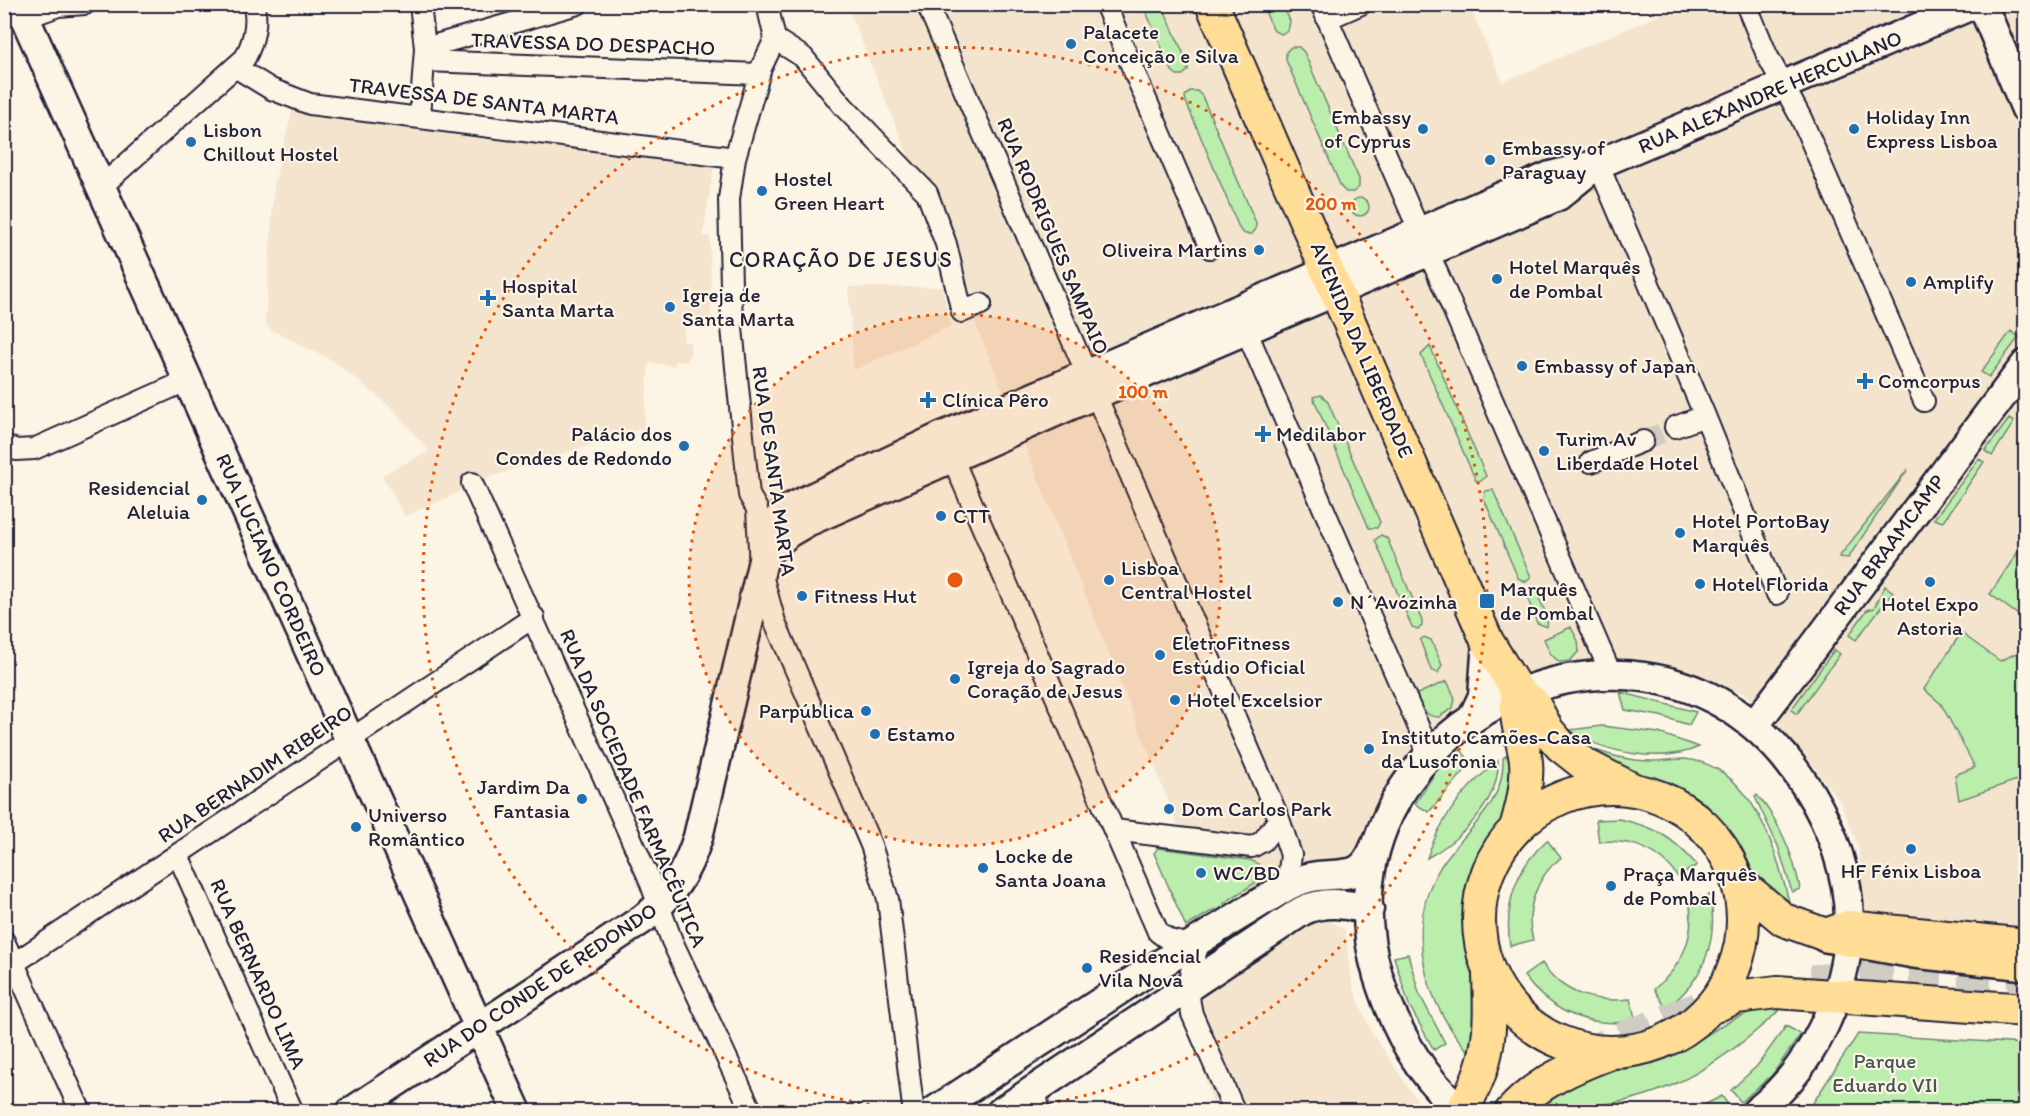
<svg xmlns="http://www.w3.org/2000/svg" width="2030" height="1116" font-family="Itim,sans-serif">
<rect width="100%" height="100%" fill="#fcf5e5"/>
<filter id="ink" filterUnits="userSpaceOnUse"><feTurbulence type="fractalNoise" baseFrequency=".0167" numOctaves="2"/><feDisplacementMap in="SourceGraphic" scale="12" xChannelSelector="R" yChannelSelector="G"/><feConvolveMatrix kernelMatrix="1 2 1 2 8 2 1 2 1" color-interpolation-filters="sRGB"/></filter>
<g filter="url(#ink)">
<path fill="#f5e4cd" d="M847 5H1469L1503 82 1682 5H2025V936L1867 915 1858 846 1840 802 1805 755 1743 692H1721L1670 670 1627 666 1601 659 1540 673 1422 742 1398 773 1358 865 1219 927Z
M293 106 714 165 703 236 710 237 711 317 686 320 683 341 690 342 691 352 687 362 676 361 674 366 649 363 644 428 468 484 454 495 405 516 382 475 429 451 392 408 335 362 271 330 265 323 274 185Z
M848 287H942L951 326 854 370Z
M1311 910 1345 930 1353 987 1371 1031 1424 1111H1215L1183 1003Z"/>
<path fill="#bbedac" stroke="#6e8874" stroke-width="1.5" d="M1143 5H1162L1188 64V70L1183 75H1177L1172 71Z
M1262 5H1283L1290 21 1288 31 1281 34 1274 31Z
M1291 47H1299L1304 52 1359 179V187L1353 192H1346L1341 187 1286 60V52Z
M1190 91H1197L1202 96 1256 223V229L1252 234H1245L1240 230 1186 102 1185 96Z
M1351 207a9 9 0 1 1 18 0a9 9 0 1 1-18 0Z
M2011 331 2019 337 1989 377 1981 372Z
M1430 346 1486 476 1481 481H1476L1421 355Z
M1321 395 1327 400 1380 522 1377 528H1369L1313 397Z
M2009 419 2014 422 1992 456 1985 451Z
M1979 459 1984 462 1943 522 1934 519Z
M1908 469 1848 558 1839 557Z
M1493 490 1531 577 1526 582 1518 578 1484 499 1485 491Z
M1381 535 1387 538 1422 621V626L1418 629 1412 627 1375 540Z
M2025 541V620L1990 594Z
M1885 586 1893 592 1856 640 1849 635 1867 610 1874 608Z
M1532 588 1535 589 1548 618 1547 627 1537 623 1526 594Z
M1571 627 1578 641 1579 651 1570 661 1559 662 1550 653 1544 639Z
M1961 633 2000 661 2025 649 2026 777 1959 800 1955 775 1975 767 1941 704 1924 689Z
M1424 637 1431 640 1442 665 1438 673 1431 670 1420 640Z
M1834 650 1840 654 1797 714 1791 710Z
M1447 681 1455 698 1453 708 1439 717C1425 717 1419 706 1417 694Z
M1620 692 1696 712 1689 725 1660 716 1625 710Z
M1602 726 1659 733 1699 747C1661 764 1603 753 1570 730Z
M1581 744C1603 754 1629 761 1653 761 1663 761 1674 759 1685 759 1753 765 1777 851 1790 906L1752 872 1725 828 1699 802 1660 782 1623 772Z
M1460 749 1468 759 1467 768 1429 812 1415 804 1436 771Z
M1514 751 1517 766 1506 814 1472 866 1463 904 1464 943 1476 989 1473 1056C1425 1008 1402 927 1441 866 1465 829 1505 807 1503 758Z
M1498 761C1500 802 1460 840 1427 858 1440 818 1465 787 1498 761Z
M1757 795C1779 820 1794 856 1800 889L1792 892 1778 846 1755 797Z
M1619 819C1656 827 1672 837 1697 865L1678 877C1661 850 1629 838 1599 842L1596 820Z
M1547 840 1561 858C1537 875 1524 911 1533 940L1510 946C1504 904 1515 869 1547 840Z
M1158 848 1250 860 1259 864 1262 874 1258 881 1224 903 1225 907 1217 911 1215 909 1186 927 1154 853Z
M1710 895C1719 940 1704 981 1666 1008L1654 989C1682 967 1696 936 1689 900Z
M1408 954 1419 993 1445 1043 1434 1050 1409 1005 1394 957Z
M1542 963C1562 994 1595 1003 1630 999L1636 1021C1589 1028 1552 1014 1524 976Z
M1783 1007C1709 1077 1637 1116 1532 1106 1556 1094 1581 1079 1607 1071 1627 1066 1647 1066 1666 1058 1713 1038 1726 1010 1783 1007Z
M1786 1026 1801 1034 1772 1075 1741 1102 1731 1090 1757 1066Z
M1858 1034 2025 1044V1111H1802L1813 1103Z
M1722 1096 1731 1109 1728 1111H1692Z"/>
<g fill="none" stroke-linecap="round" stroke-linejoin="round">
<path stroke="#d0cbc3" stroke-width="20" stroke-dasharray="20 10" stroke-linecap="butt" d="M1643 441 1675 427"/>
<path stroke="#d0cbc3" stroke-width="33" stroke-dasharray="33 16" stroke-linecap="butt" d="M1811 981 1885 976H2026
M1576 1057 1737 993"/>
<g stroke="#22223b" stroke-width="24">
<path id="street" d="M420 4 425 48 420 117
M767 4 775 39 761 68 735 158 729 199 732 328 749 495 757 509 760 568 775 622 871 845 888 899 913 1107
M927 4 1279 819 1291 855 1287 886
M1105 4 1210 248
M1321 4 1611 674
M1746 4 1767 55 1801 118 1924 401
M25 18 58 6 85 4
M1327 19 1361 4
M775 39 803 57 843 106 927 193 946 244 962 312 981 304
M425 48 578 4
M425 61 759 74
M235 67 271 89 310 104 735 158
M1598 164 1705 416 1777 594
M101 187 245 58C253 43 259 21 253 4
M1242 321 1425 742 1423 760
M1675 427 1705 416
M4 445 16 450 34 449 188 380
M948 448 1158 932 1169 940 1191 945
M1591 462 1643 441
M472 483 648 876 672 941 752 1112
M1114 830 1252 847 1263 841 1279 819
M178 855 293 1112
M1201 939C1191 965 1185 986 1192 1014L1235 1112
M4 941 81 1112
M4 970 534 617
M1036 1089 1039 1112"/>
</g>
<g stroke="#22223b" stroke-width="33">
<path id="secondary" d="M14 4 25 18 517 1112
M1982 4 2026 109
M768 551 788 533 807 522 1071 405 1558 196 1591 169
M1474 715 1483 696 1487 641
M1754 726 2026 364
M351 1112 643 919C672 897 687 871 698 837L768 539 772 526 786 510 943 436 1550 176 1598 164 1974 4
M933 1112 1136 979 1287 886C1297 881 1307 877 1318 876 1348 873 1362 879 1375 846
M1001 1112 1302 911C1324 900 1345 904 1369 909
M1464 1112C1420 1079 1394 1027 1378 976 1307 736 1624 567 1784 756 1815 794 1837 838 1846 886 1860 967 1821 1062 1756 1112"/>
</g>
<g stroke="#22223b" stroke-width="36">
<path id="primary" d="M1212 4 1487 641 1518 692 1533 703 1548 731 1561 746 1585 765 1634 790
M1479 920a132 132 0 1 1 264 0a132 132 0 1 1-264 0Z
M1516 828C1522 807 1528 784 1526 762 1523 737 1513 718 1518 692
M1737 881 1784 920 1826 935 1848 927 2026 945
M1710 1008 1736 997 1777 992 2026 1010
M1461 1112C1491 1061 1491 1032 1489 975
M1511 1112C1536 1083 1575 1066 1610 1053"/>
</g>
<g stroke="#22223b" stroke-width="38">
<path id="highway" d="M1826 935 1914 951 2026 963"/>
</g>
<use href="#street" stroke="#fcf5e5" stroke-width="20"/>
<use href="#secondary" stroke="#fcf5e5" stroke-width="28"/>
<use href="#primary" stroke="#ffdd96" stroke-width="32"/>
<use href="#highway" stroke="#ffdd96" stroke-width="33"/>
</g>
</g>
<circle cx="955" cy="580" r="266" fill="#e8590c" fill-opacity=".12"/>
<g fill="none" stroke="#e8590c" stroke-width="3" stroke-dasharray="3 6">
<circle cx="955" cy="580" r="266"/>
<path d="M932 1111A532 532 0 1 1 978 1111"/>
</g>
<g fill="#1f6fb2" stroke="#fcf5e5" stroke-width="2">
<circle cx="1071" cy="44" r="6"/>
<circle cx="1423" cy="129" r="6"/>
<circle cx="1854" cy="129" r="6"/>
<circle cx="191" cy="142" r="6"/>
<circle cx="1490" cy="160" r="6"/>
<circle cx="762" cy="191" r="6"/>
<circle cx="1259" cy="250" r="6"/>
<circle cx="1497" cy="279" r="6"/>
<circle cx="1911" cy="282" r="6"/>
<path d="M485 289h6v6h6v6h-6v6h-6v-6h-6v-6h6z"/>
<circle cx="670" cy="307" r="6"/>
<circle cx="1522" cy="366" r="6"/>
<path d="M1862 372h6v6h6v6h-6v6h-6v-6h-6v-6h6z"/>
<path d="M925 391h6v6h6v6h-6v6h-6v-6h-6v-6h6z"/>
<path d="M1260 425h6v6h6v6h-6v6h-6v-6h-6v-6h6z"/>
<circle cx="684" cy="446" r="6"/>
<circle cx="1544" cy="451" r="6"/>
<circle cx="202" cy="500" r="6"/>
<circle cx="941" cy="516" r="6"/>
<circle cx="1680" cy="533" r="6"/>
<circle cx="1109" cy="580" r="6"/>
<circle cx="1930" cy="582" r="6"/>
<circle cx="1700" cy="584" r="6"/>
<circle cx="802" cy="596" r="6"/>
<rect x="1479" y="593" width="16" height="16" rx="3"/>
<circle cx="1338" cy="602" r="6"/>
<circle cx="1160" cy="655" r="6"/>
<circle cx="955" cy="679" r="6"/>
<circle cx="1175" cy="700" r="6"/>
<circle cx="866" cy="711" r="6"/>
<circle cx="875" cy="734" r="6"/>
<circle cx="1369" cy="749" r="6"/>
<circle cx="582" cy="799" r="6"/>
<circle cx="1169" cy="809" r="6"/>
<circle cx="356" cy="827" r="6"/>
<circle cx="1911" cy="849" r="6"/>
<circle cx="983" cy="868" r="6"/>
<circle cx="1201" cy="873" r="6"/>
<circle cx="1611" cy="886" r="6"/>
<circle cx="1087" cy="968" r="6"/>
</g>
<g text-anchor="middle" stroke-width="4.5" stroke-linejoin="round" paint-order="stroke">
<g font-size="21" fill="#22223b" stroke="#fcf5e5" text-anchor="start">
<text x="1083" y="39">Palacete<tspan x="1083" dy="24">Conceição e Silva</tspan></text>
<text x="1411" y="124" text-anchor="end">Embassy<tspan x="1411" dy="24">of Cyprus</tspan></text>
<text x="1866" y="124">Holiday Inn<tspan x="1866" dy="24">Express Lisboa</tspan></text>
<text x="203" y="137">Lisbon<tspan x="203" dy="24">Chillout Hostel</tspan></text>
<text x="1502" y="155">Embassy of<tspan x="1502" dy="24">Paraguay</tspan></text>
<text x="774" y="186">Hostel<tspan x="774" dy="24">Green Heart</tspan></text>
<text x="1247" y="257" text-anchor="end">Oliveira Martins</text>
<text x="1509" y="274">Hotel Marquês<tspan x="1509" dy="24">de Pombal</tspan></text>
<text x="1923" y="289">Amplify</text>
<text x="502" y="293">Hospital<tspan x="502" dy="24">Santa Marta</tspan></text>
<text x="682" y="302">Igreja de<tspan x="682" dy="24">Santa Marta</tspan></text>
<text x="1534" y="373">Embassy of Japan</text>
<text x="1878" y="388">Comcorpus</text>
<text x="942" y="407">Clínica Pêro</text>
<text x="672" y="441" text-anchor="end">Palácio dos<tspan x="672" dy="24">Condes de Redondo</tspan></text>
<text x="1276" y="441">Medilabor</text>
<text x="1556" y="446">Turim Av<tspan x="1556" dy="24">Liberdade Hotel</tspan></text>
<text x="190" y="495" text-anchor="end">Residencial<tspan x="190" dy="24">Aleluia</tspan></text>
<text x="953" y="523">CTT</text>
<text x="1692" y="528">Hotel PortoBay<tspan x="1692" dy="24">Marquês</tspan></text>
<text x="1121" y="575">Lisboa<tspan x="1121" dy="24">Central Hostel</tspan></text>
<text x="1712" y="591">Hotel Florida</text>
<text x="1500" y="596">Marquês<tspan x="1500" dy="24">de Pombal</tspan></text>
<text x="814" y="603">Fitness Hut</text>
<text x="1350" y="609">N´Avózinha</text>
<text x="1930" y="611" text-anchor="middle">Hotel Expo<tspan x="1930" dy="24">Astoria</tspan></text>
<text x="1172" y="650">EletroFitness<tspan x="1172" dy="24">Estúdio Oficial</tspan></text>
<text x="967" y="674">Igreja do Sagrado<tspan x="967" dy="24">Coração de Jesus</tspan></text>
<text x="1187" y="707">Hotel Excelsior</text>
<text x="854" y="718" text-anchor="end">Parpública</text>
<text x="887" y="741">Estamo</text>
<text x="1381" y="744">Instituto Camões-Casa<tspan x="1381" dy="24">da Lusofonia</tspan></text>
<text x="570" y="794" text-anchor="end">Jardim Da<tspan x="570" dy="24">Fantasia</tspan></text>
<text x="1181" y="816">Dom Carlos Park</text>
<text x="368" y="822">Universo<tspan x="368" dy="24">Romântico</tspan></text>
<text x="995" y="863">Locke de<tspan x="995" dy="24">Santa Joana</tspan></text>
<text x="1911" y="878" text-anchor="middle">HF Fénix Lisboa</text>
<text x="1213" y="880">WC/BD</text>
<text x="1623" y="881">Praça Marquês<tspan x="1623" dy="24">de Pombal</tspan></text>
<text x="1099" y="963">Residencial<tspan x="1099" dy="24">Vila Nova</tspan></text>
</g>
<g font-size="21" fill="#22223b" stroke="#fcf5e5">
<text transform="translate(593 44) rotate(2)" y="7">TRAVESSA DO DESPACHO</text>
<text transform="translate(1770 92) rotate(-23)" y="7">RUA ALEXANDRE HERCULANO</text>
<text transform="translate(484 101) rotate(7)" y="7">TRAVESSA DE SANTA MARTA</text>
<text transform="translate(1053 236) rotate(67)" y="7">RUA RODRIGUES SAMPAIO</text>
<text transform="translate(1362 350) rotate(67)" y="7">AVENIDA DA LIBERDADE</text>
<text transform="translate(774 471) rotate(82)" y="7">RUA DE SANTA MARTA</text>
<text transform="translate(1889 545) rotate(-53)" y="7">RUA BRAAMCAMP</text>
<text transform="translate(271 565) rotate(66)" y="7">RUA LUCIANO CORDEIRO</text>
<text transform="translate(255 774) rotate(-34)" y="7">RUA BERNADIM RIBEIRO</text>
<text transform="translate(633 788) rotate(67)" y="7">RUA DA SOCIEDADE FARMACÊUTICA</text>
<text transform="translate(258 974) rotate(66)" y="7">RUA BERNARDO LIMA</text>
<text transform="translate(540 985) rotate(-34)" y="7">RUA DO CONDE DE REDONDO</text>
</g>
<g font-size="21" fill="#485557" stroke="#fcf5e5">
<text x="1885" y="1068">Parque<tspan x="1885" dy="24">Eduardo VII</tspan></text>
</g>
<g font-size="22" letter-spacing="1.5" fill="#22223b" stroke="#fcf5e5">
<text x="841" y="267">CORAÇÃO DE JESUS</text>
</g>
</g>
<circle cx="955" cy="580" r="9" fill="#e8590c" stroke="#fcf5e5" stroke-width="3"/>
<g font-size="18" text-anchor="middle" font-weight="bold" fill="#e8590c" stroke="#fcf5e5" stroke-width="4.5" stroke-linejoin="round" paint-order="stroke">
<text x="1331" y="210">200 m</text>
<text x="1143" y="398">100 m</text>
</g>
<rect width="2030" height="1116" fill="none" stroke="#fcf5e5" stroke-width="24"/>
<rect x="12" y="12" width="2006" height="1092" fill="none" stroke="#22223b" stroke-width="2" filter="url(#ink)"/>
</svg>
